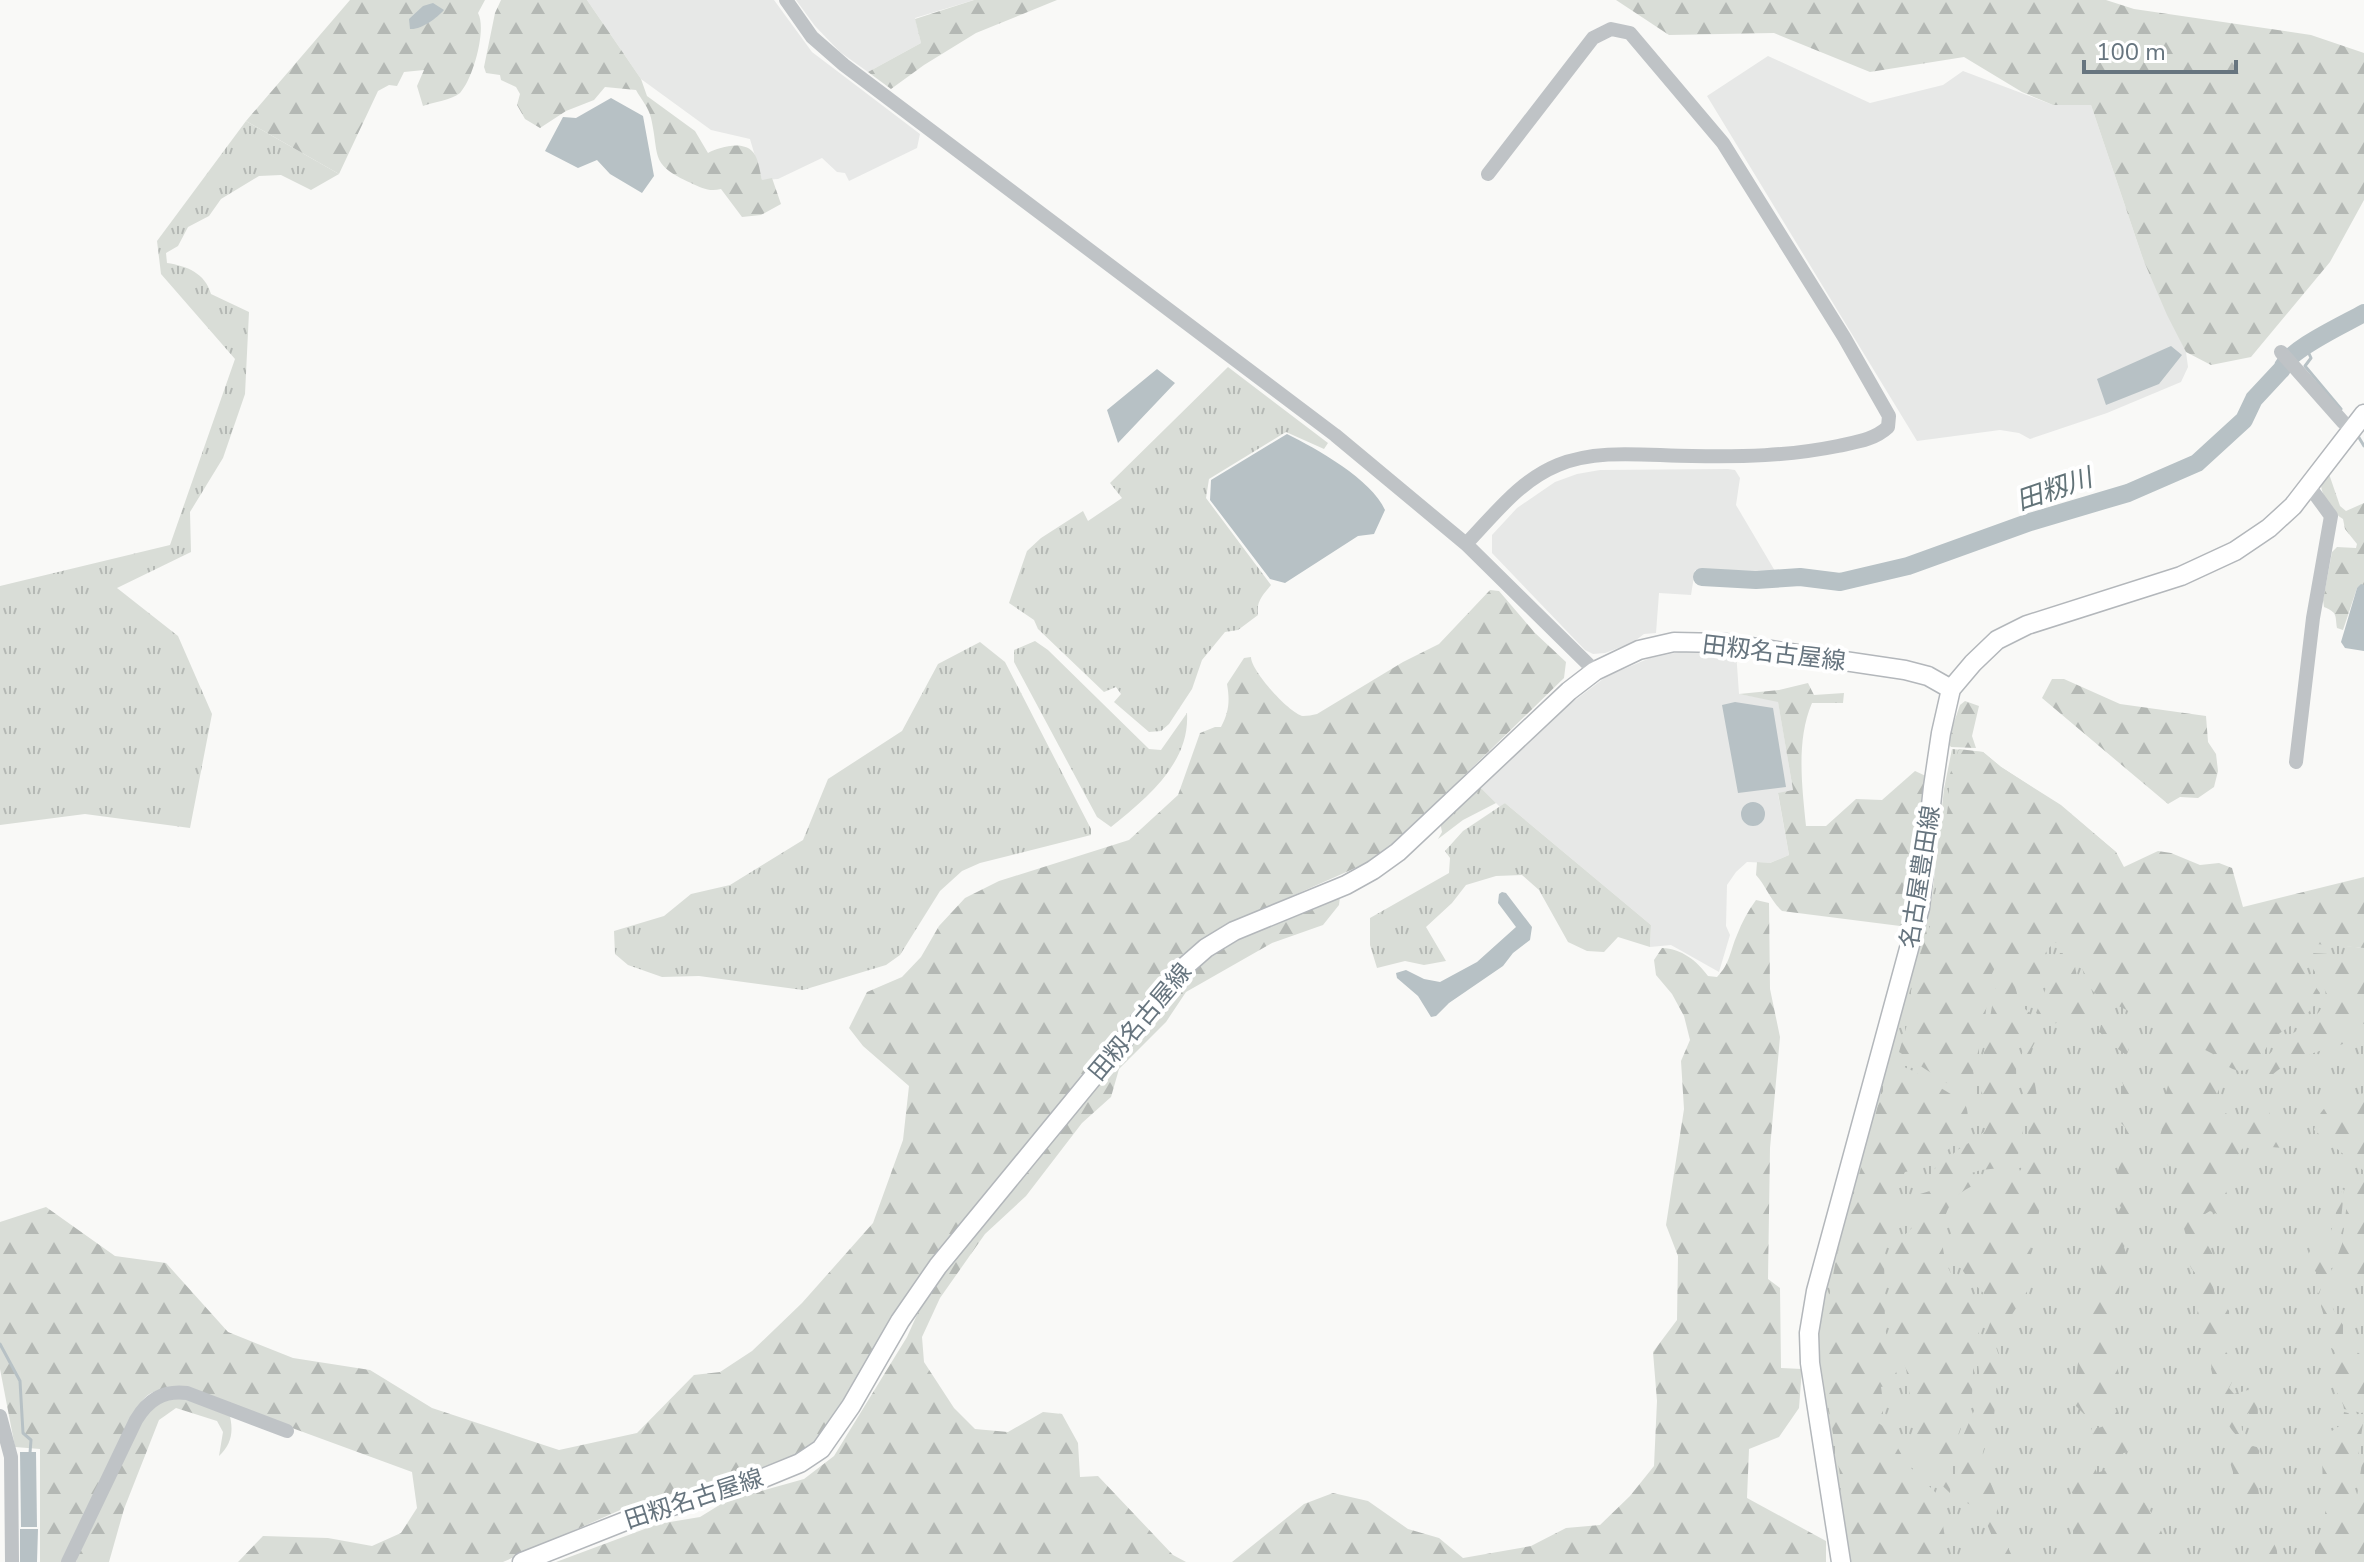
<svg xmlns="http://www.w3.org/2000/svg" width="2364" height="1562" font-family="'Nunito Sans','Noto Sans JP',sans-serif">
<defs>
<pattern id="grass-tufts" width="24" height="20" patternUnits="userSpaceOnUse" patternTransform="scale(2)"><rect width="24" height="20" fill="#d9ddd7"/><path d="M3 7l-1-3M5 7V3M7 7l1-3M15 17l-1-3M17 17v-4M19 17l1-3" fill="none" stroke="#b4b8b4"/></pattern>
<pattern id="forest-firs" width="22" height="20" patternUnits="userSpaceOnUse" patternTransform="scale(2)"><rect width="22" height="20" fill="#d9ddd7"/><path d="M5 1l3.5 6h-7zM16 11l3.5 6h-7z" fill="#b4b8b4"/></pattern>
</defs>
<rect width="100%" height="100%" fill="#f9f9f7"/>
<path fill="#e7e8e7" d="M587 0H774L812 52 920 134 917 148 849 181 845 173 837 172 822 158 778 179 762 180 750 139 711 130 641 79Z
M796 0H974L915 18 921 43 868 72 840 52 815 26Z
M1768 56 1870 103 1943 85 1963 71 2053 105H2091L2143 259 2186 352 2188 367 2181 382 2107 413 2030 439 2019 433 2000 430 1917 441 1707 96Z
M1728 469 1735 470 1740 478 1736 505 1775 571 1695 570 1691 595 1659 593 1656 633 1644 634 1632 643 1605 653 1593 654 1585 650 1492 553V535L1517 508 1555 482 1577 474 1600 470Z
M1684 651H1736L1739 694 1778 701 1793 790 1778 794 1789 855 1770 863 1747 862 1736 872 1727 885 1726 926 1730 935 1719 972 1671 945 1650 947 1651 925 1505 803 1500 807 1479 786 1554 716 1607 676 1650 658Z"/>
<path fill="url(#grass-tufts)" d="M246 121 339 174 311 190 281 175 259 176 221 199 209 216 188 227 178 246 166 253 167 263C187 266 205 273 211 294L249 312 245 394 223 458 190 512 191 552 117 588 178 636 212 714 190 828 85 814 0 825V586L170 545 235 359 161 274 157 241Z
M1228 367 1328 443 1324 449 1286 432 1209 479 1206 498 1271 585C1263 595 1256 601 1258 615L1238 630 1225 632 1202 660 1192 689 1169 724 1161 731 1149 732 1114 702 1121 694 1116 687 1104 692 1038 629 1034 620 1009 603 1027 551 1041 538 1083 511 1088 521 1122 498 1110 483Z
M1035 641 1048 650 1149 749 1161 750 1187 713C1190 763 1147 798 1111 827L1097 817 1014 662V650Z
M980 642 1005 662 1091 829V835L980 863 962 871 940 891 900 955 886 965 803 990 699 976 662 977 628 965 615 954 614 931 664 916 691 894 730 885 803 840 828 779 902 731 938 664Z
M1952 749 1983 752 2001 767 2061 806 2116 852 2126 921 2364 948V1562H1848L1821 1400 1816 1341 1823 1294 1932 897 1944 789Z
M1479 786 1496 803 1463 820 1438 839 1442 832 1440 822Z
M1505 803 1651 925 1650 947 1618 937 1604 952 1587 951 1568 942 1539 890 1522 875 1496 876 1466 885 1452 903 1426 927 1446 961 1424 965 1405 961 1377 968 1370 945V918L1449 873 1450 858 1445 851 1463 831Z"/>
<path fill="url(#forest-firs)" d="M350 0H485L478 13C487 29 473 79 460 93 451 100 434 102 423 106L417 86 424 70 404 72 397 86 389 85 378 91 339 174 246 121Z
M501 0H587L641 79 647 96 695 131 708 153C720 147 746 139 755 155 759 162 760 172 762 180L772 178 781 204 761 215 742 217 721 189C709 192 702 188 691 183 649 164 660 157 651 118 649 108 641 99 636 90L605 87 594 100 566 111 540 128 525 119 517 105 520 94 516 87 501 80 500 75 486 73 484 67 495 13Z
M974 0H1057L976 33 924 65 891 89 868 72 921 43 915 19Z
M1616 0H2106L2134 9 2311 35 2364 53V200L2330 262 2251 357 2211 365 2186 352 2167 315 2143 259 2091 105H2053L2022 92 1964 57 1870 72 1774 33 1669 35Z
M2329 474 2340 506 2346 511 2364 503V585L2357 588 2343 630 2337 628C2335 615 2338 613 2324 607L2323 600 2332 552 2337 547 2356 548 2357 544 2345 529 2343 519C2332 513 2320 494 2321 482Z
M1490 590 1499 591 1535 633 1566 662 1564 678 1399 839 1369 862 1233 922 1158 987 825 1433 812 1445 785 1462 627 1507 503 1562H238L263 1536 328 1538 372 1546 401 1533 417 1508 412 1472 183 1388C148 1390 148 1390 129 1421L65 1562H40V1449L15 1447 0 1369V1222L46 1207 115 1256 166 1263 228 1332 293 1358 370 1370 432 1408 559 1450 637 1433 694 1375 720 1372 752 1351 802 1303 873 1223 903 1140 909 1086 863 1046 849 1028 867 992 902 977 921 957 939 926 965 898 999 881 1129 840 1178 795 1200 733 1215 727H1221C1229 712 1230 701 1227 684L1244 658 1251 657C1251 671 1289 713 1303 716 1308 716 1312 715 1317 714L1403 662 1439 644Z
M2052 679H2064L2120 704 2206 716 2208 742 2216 754 2218 771 2214 787 2198 798 2180 797 2168 804 2042 698Z
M1808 683 1814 695 1844 693 1843 703H1812C1796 740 1802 786 1806 826H1826L1856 799 1882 800 1915 771 1928 777 1915 893 1908 927 1782 911C1771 901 1766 886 1756 875L1757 862 1770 863 1789 855 1778 793 1793 790 1778 702 1739 694 1779 690Z
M1965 701 1979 706 1972 736 1976 748 1951 747 1947 742 1960 705Z
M1959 749 1983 752 2001 767 2061 805 2116 852 2124 867 2158 851 2171 853 2200 865 2219 863 2232 868 2243 907 2364 877V948L2304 943 2296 953V959L2320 993C2314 1015 2292 1023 2275 1037 2265 1045 2259 1068 2246 1070 2234 1073 2226 1066 2219 1057L2097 995C2083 983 2082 968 2080 950L2067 939C2031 945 2047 983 2031 1004 2022 994 2021 975 2015 962L2004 958 1998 961 1990 978 1983 1034 1973 1070 1978 1104 1973 1106 1962 1093 1899 1052 1911 1011V991L1920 954 1935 912 1934 902 1949 799V777Z
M1340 897 1339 905 1323 925 1272 943 1186 992 1166 1022 1119 1069 1111 1097 1082 1123 1026 1196 985 1234 940 1298 922 1337 924 1362 954 1408 975 1429 1008 1432 1043 1412 1062 1414 1078 1443 1080 1477 1098 1476 1173 1555 1186 1562H556L658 1524 700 1517 726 1501 804 1479 834 1456 907 1337 925 1297 963 1246 1174 990 1207 958 1231 942Z
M1756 900 1769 903 1770 989 1780 1037 1770 1148 1768 1279 1780 1288 1781 1368 1802 1369 1799 1408 1779 1437 1749 1449 1747 1498 1826 1541V1562H1232L1304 1504 1333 1493 1368 1501 1408 1529 1439 1538 1463 1558 1531 1546 1566 1528 1600 1525 1630 1496 1654 1466 1657 1401 1653 1352 1677 1320 1678 1256 1666 1225 1684 1109 1681 1061 1690 1040 1684 1016 1672 994 1656 975 1654 960 1662 948C1682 949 1696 960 1708 976L1717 977C1730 964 1730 951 1737 935 1742 922 1748 911 1756 900Z
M2060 953H2069C2077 961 2074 973 2080 984 2085 996 2095 1000 2094 1013L2084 1025 2068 1021 2051 1024 2036 1013Z
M2312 953 2364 956V1024L2360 1022 2350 1027 2346 1043C2318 1052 2288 1058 2268 1079L2234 1082V1080L2255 1075C2262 1065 2269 1053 2278 1045 2292 1031 2331 1015 2325 990 2323 978 2310 970 2308 957Z
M2002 969 2011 971 2020 1005 2030 1013C2025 1031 2016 1050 2016 1068 2016 1099 2034 1141 2010 1167L1981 1170 1949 1180 1934 1182 1931 1180 1932 1171 1959 1149 1978 1137 1985 1131 1989 1121 1979 1080 1997 978Z
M2034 1019 2043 1027 2031 1050V1057L2042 1131V1195L2035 1235 2031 1244 2028 1290 2009 1319 2002 1345 1996 1347 1999 1356 1994 1417 1983 1452 1982 1461 1999 1504 1994 1521 2004 1532V1539L2012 1556 2008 1561 1995 1557V1543L1981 1510 1957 1498C1956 1482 1954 1466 1958 1450 1964 1429 1978 1410 1980 1387 1981 1375 1976 1363 1978 1351 1982 1334 1996 1324 1990 1305 1987 1294 1979 1289 1972 1282 1956 1267 1946 1236 1954 1215 1967 1184 2017 1188 2025 1162 2036 1126 2017 1090 2022 1054 2024 1042 2030 1030 2034 1019Z
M2114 1023 2122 1025 2133 1039 2126 1055 2114 1046 2121 1036 2108 1038 2099 1032 2101 1025Z
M2154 1029 2212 1065 2219 1076 2220 1087 2213 1104 2216 1109 2243 1121 2270 1109C2269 1118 2268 1123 2276 1129L2285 1127 2290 1133 2283 1148 2246 1145C2235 1158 2221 1165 2225 1184 2226 1193 2226 1195 2234 1201V1210L2224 1217 2210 1211 2205 1214 2211 1227 2207 1244 2217 1262 2211 1277 2214 1292 2211 1308 2213 1311 2227 1308 2229 1311 2230 1338 2224 1349 2231 1359 2226 1364 2232 1370 2234 1378 2229 1388 2234 1394 2248 1390C2259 1399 2260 1415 2255 1428L2248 1424 2249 1413 2241 1420 2242 1430 2246 1435 2243 1439C2232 1435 2224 1419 2224 1408L2219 1404 2223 1389C2207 1375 2211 1364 2214 1347 2196 1337 2204 1315 2193 1301L2196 1287 2203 1280C2184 1264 2192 1267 2189 1246 2187 1237 2183 1228 2182 1219L2186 1217 2187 1211 2181 1204 2182 1195 2179 1190 2188 1176 2201 1184 2203 1180 2199 1173 2201 1158 2186 1155 2177 1160 2176 1167 2168 1166 2166 1153 2169 1142 2160 1136 2163 1125 2159 1117 2169 1082C2165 1064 2147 1050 2154 1029Z
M2114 1060 2119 1061 2133 1082 2130 1102 2125 1110 2126 1113H2136L2138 1142 2137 1146 2127 1149 2120 1142 2125 1134V1127L2117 1119 2123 1084 2110 1064Z
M1895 1063 1911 1070 1964 1102C1982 1133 1931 1168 1905 1172L1901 1179 1884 1250 1885 1329 1897 1375 1890 1385 1881 1387 1884 1409 1877 1422 1887 1429 1907 1464 1938 1495 1949 1562H1851V1539L1823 1375 1824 1326 1836 1259 1880 1098Z
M2364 1093V1171L2314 1130C2321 1100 2338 1100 2364 1093Z
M2121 1158 2134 1164 2136 1170 2131 1183 2133 1234 2131 1245 2126 1244 2124 1247C2127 1258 2132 1262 2129 1275L2120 1280 2118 1309 2111 1324 2113 1344 2119 1354 2117 1377 2120 1383 2114 1406 2120 1418 2115 1429 2116 1436 2129 1442 2130 1449 2127 1452 2109 1458 2098 1452 2100 1439 2091 1432 2092 1427C2098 1429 2103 1428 2107 1422L2105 1418 2084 1414 2075 1405 2073 1394 2079 1357 2091 1342 2096 1322 2089 1311V1293C2098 1283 2098 1273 2103 1261 2108 1250 2117 1243 2118 1230L2110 1233C2106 1219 2117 1217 2121 1207L2117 1204 2115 1184Z
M2355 1174 2364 1179V1282L2355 1277 2339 1282 2331 1281V1272L2342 1244 2350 1177Z
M1982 1175 1995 1177C1986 1181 1974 1184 1965 1190 1937 1207 1937 1251 1953 1277 1964 1294 1975 1290 1985 1315L1974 1346 1972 1396 1953 1449 1950 1493C1909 1455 1915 1423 1907 1374 1905 1360 1895 1347 1893 1333 1890 1308 1891 1283 1891 1258L1892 1247C1908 1229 1923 1228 1916 1198L1920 1194Z
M2342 1189 2344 1190 2339 1240 2334 1257 2330 1236Z
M2317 1243C2335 1260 2329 1274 2318 1294L2315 1287 2316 1272 2309 1265 2308 1255 2313 1245Z
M2326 1293 2332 1298 2333 1309 2343 1325V1342L2364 1357V1412L2362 1413 2344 1409C2343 1399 2335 1393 2334 1384 2332 1372 2341 1368 2341 1358L2329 1345V1333L2321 1306Z
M183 1394 229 1413C234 1430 232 1444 219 1456L223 1432 217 1421 176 1408 159 1420 124 1509 109 1562H76L80 1543 144 1413 161 1398Z
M2344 1412 2364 1417 2351 1502V1562H2315V1545L2324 1523 2327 1497 2323 1496 2322 1451 2328 1445 2329 1433 2342 1424Z
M2253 1446 2260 1448 2257 1464 2260 1467 2261 1477 2257 1483 2259 1494C2253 1501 2248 1507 2238 1504V1496L2233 1489V1472L2227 1453 2231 1449 2243 1450Z
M2364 1449V1562H2355V1510Z
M2087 1462 2094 1465 2097 1473 2125 1463 2133 1464 2129 1480 2157 1521 2174 1562H2072L2075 1541 2070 1515 2074 1497 2071 1490 2078 1474Z
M2266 1541 2272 1542C2278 1548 2278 1554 2276 1562H2257L2254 1558 2256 1550Z"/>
<path fill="#b7c1c5" d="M433 3 444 10C437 18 421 30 410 29L409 19 423 6Z
M611 98 643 116 654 176 642 193 610 174 597 160 578 168 545 151 563 117 576 118Z
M2171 346 2182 355 2159 384 2106 405 2097 379Z
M1157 369 1175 383 1118 443 1107 410Z
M1287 434C1317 449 1371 479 1385 510L1374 534 1358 536 1285 583 1270 579 1210 500 1211 480Z
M2361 584 2364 585V651L2345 648 2341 642 2357 588Z
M1735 702 1773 708 1786 787 1738 793 1722 705Z
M1741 814a12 12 0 1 1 24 0a12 12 0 1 1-24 0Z
M1502 892 1506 893 1532 927 1530 940 1513 953 1503 966 1449 1003 1436 1016 1431 1017 1418 996 1397 978 1396 973 1406 970 1424 979 1440 982 1477 962 1516 927 1498 903 1499 894Z
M20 1452H36L37 1527H21Z
M20 1529H38L37 1562H20Z"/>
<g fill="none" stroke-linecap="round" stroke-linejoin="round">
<path stroke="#b7c1c5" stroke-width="3" d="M2306 347 2311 358 2305 366 2341 409
M2358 436 2364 446
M0 1344 20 1381 23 1433 31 1440 30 1453"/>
<path stroke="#b7c1c5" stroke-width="18" d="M1702 577 1756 580 1800 577 1840 582 1908 566 2030 522 2128 493 2197 463 2244 420 2254 399 2282 369C2287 350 2345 324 2364 313"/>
<g stroke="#b3b7bb" stroke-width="21">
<path id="major" d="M522 1562 633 1518 761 1479 800 1463 821 1449 851 1406 900 1321 938 1266 1182 969 1206 948 1234 931 1346 885 1373 870 1398 852 1569 691 1595 671 1639 650 1674 642 1724 643 1905 670 1928 676 1951 689
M1841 1562 1810 1363 1809 1333 1816 1291 1920 908 1933 787 1941 733 1951 689 1973 663 1997 640 2027 625 2181 576 2235 551 2269 528 2293 506 2364 414"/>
</g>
<path stroke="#bfc3c6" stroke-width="14" d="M786 0 812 37 844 65 1335 435 1466 544 1595 671
M2281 352 2343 422 2353 428
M1466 544C1495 514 1519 481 1558 465 1599 448 1649 456 1692 456 1741 457 1789 456 1838 446 1856 442 1874 440 1888 427L1889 416 1844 337 1723 143 1630 33 1611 29 1593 38 1488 174
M2296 762 2313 618 2331 516 2309 486
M0 1416 11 1457 12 1562
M68 1562 136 1420C148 1400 163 1390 187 1393L287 1431"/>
<use href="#major" stroke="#fff" stroke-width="18"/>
</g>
<g text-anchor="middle" stroke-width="8" stroke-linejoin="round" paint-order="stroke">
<g font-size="24" fill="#67757f" stroke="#fff">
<text transform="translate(1774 653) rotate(7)" y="8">田籾名古屋線</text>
<text transform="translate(1920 877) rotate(-81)" y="8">名古屋豊田線</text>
<text transform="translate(1140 1022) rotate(-50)" y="8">田籾名古屋線</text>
<text transform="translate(694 1499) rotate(-18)" y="8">田籾名古屋線</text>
</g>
<g font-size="26" font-style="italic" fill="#627378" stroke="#fff">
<text transform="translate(2054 489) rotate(-19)" y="9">田籾川</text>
</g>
</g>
<path d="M2084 60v12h152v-12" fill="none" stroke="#67757f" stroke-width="4"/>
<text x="2096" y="60" font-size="24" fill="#67757f" stroke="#ffffff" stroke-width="6" paint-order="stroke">100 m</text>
</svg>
